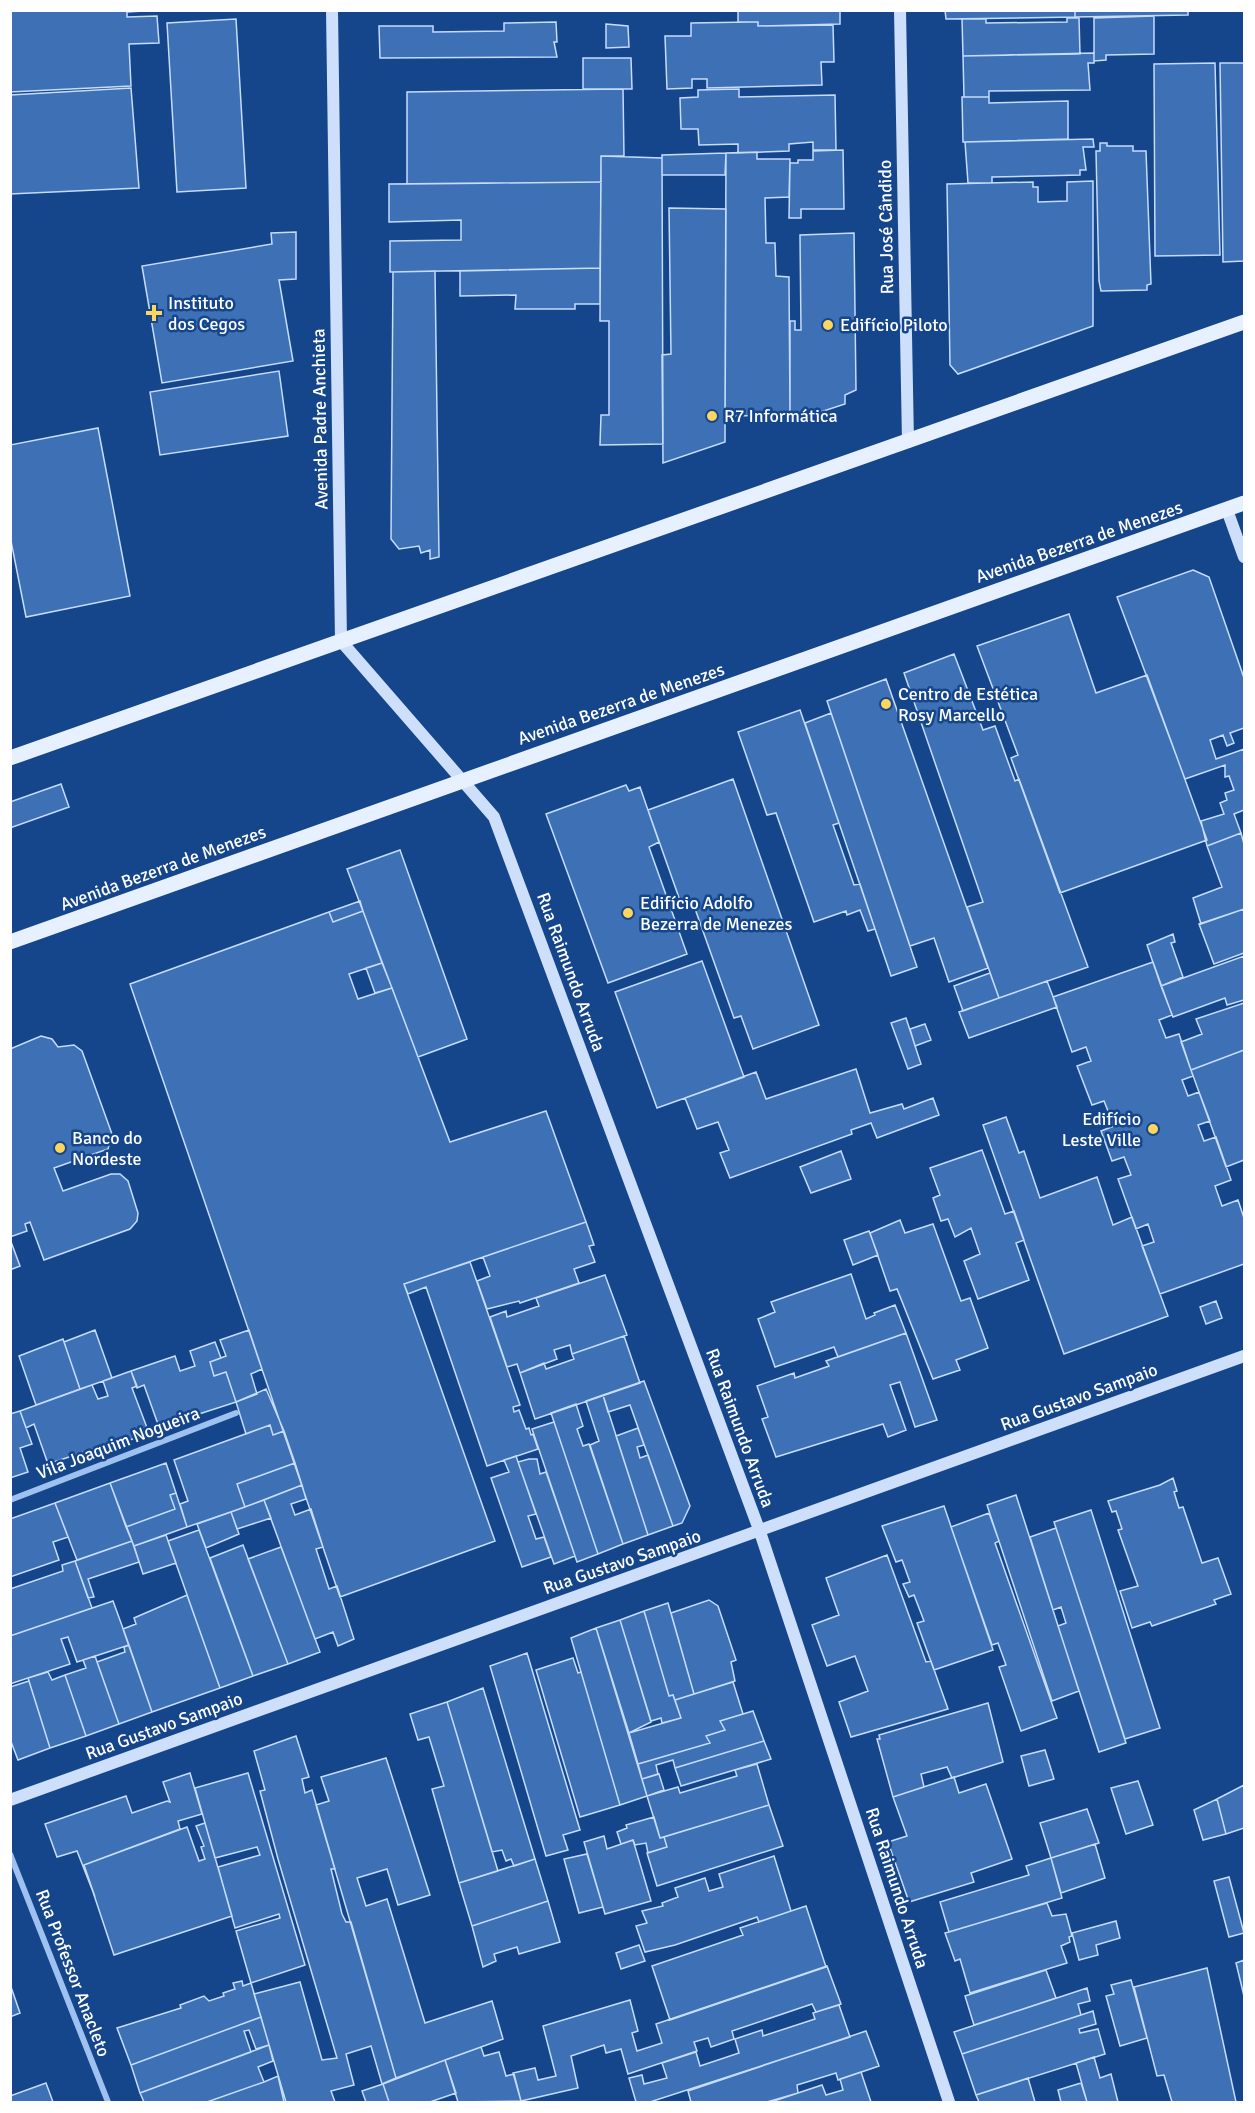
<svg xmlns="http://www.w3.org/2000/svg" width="1255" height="2113" font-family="Signika,sans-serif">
<rect width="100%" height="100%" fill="#15468c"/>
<path fill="#3d70b5" stroke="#c5dcfb" stroke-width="1.5" d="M10 10H161L127 12V17L157 16 159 43 129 44 131 86 10 92Z
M738 10H840V24L758 26V22H738Z
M945 10H1075V17L946 19Z
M1075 10H1188V15L1075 17Z
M1154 16V54L1106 55V60L1094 61V18Z
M1067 18H1079L1080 54 963 56 962 19H986V23L1067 22Z
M236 19 246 188 177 192 167 23Z
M556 22 557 42H554L557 57 380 58 379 26H433V32L504 31V23Z
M751 22H758V26L833 25 834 62H821L822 85 707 88V79H692V88L667 89 665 36H691V23Z
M606 24 628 26 629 47 606 48Z
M1094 53V63H1088L1090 90 989 91V97H964L963 56Z
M583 58H631L632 89H583Z
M1215 63 1220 255 1155 256 1154 64Z
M1220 63H1244V261L1223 262Z
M131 88 139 188 10 194V95Z
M623 89 624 156H601V182L407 184V92Z
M739 89V97L835 95 836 150H813V142L789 144V151L738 153V144L699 145 698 129H681L680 98 698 97V90Z
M962 97H989V103L1068 101V139L963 142Z
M1093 139 1094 147H1083L1086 170H1080V175L992 177V183H968L965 142Z
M1100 143H1107V146H1133V151H1146L1151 284 1147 285V290L1101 291 1099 281 1096 151H1100Z
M843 150 844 209H801V218H789L790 163H798V160H813V151Z
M757 152V159H790L789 197 765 198 766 243H775L776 276 789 277 790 415 725 416 726 153Z
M726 153 725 175H662V155Z
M601 156 662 158 663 444 600 445 601 415H609V321H600Z
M1093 181V326L958 374 950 365 947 184 1033 182V187H1038V202L1067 201V182Z
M601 182 600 268 390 272V241L461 240V220L389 222V184Z
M669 208 726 209 725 442 663 463 662 355 671 354Z
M296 232V279L279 280 293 361 162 383 142 266 272 244 271 233Z
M854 233 856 390 845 395V404L790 422V321H795V330H801L800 235Z
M600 268V304H575V309H515L516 295 460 296V271Z
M435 271 439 557 430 559V550L421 553 419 546 399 549 391 539 393 272Z
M279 371 288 436 160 455 150 392Z
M98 428 130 596 26 617 10 536V445Z
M1193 570 1209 577 1244 678V728L1230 733 1234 743 1227 746 1223 735 1210 740 1216 759 1244 749V810L1234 814 1241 833 1207 846 1201 821 1224 814 1220 803 1227 800 1225 793 1234 790 1229 776 1225 777V765L1185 779 1117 597Z
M1069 614 1096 693 1147 675 1207 840 1060 893 1011 758 1018 755 977 646Z
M954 654 983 730 995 726 1015 781 1019 779 1088 967 999 998 967 907 983 902 904 673Z
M886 679 988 968 949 982 934 938 910 946 827 701Z
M800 710 839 823 833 825 854 885 860 884 875 929 868 931 860 910 847 915 846 911 814 922 776 813 767 815 738 732Z
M831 713 917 967 891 976 805 723Z
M733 779 819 1025 753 1049 741 1016 734 1018 694 906 683 909 648 810Z
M61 784 69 807 10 828V802Z
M626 785 629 791 640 787 659 842 649 847 687 954 608 983 546 814Z
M1241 833 1244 844V909L1201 924 1193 898 1222 887 1207 846Z
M400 850 467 1039 418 1057 347 869Z
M360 901 363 911 333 922 329 912Z
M1244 909V953L1214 964 1199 924Z
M363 911 382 963 349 974 358 999 392 988 450 1142 546 1111 586 1222 404 1284 495 1541 340 1597 130 984 329 912 333 922Z
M1173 934 1175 942 1171 943 1183 977 1161 986 1147 945Z
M1244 956V1000L1227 1005 1225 998 1173 1017 1161 986Z
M702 961 744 1077 657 1108 615 992Z
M1153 962 1172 1015 1159 1020 1166 1038 1179 1034 1193 1076 1182 1080 1188 1096 1199 1092 1210 1121 1198 1125 1204 1141 1216 1137 1231 1180 1215 1186 1222 1206 1238 1200 1244 1218V1264L1160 1294 1142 1246 1154 1242 1148 1224 1136 1229 1118 1179 1131 1175 1124 1157 1112 1161 1101 1131 1114 1126 1104 1101 1092 1105 1077 1066 1091 1061 1086 1047 1072 1052 1053 997Z
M382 963 392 988 375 993 366 968Z
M990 973 999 998 963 1011 954 986Z
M1047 981 1057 1007 969 1038 959 1012Z
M1244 1003V1050L1191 1070 1181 1042 1202 1034 1196 1019Z
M906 1018 921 1064 908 1069 891 1023Z
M925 1024 931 1040 915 1046 910 1029Z
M41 1036 52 1039 58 1047 74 1045 82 1051 112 1134 108 1149 54 1168 63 1191 111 1174H120L128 1181 138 1213 137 1221 130 1229 44 1260 30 1222 25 1224 27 1231 10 1237V1049Z
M1244 1050V1160L1226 1167 1191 1070Z
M856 1069 870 1113 902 1104 904 1109 933 1098 939 1115 877 1138 871 1123 851 1130 852 1134 730 1178 720 1153 729 1150 718 1122 697 1129 685 1098 756 1072 766 1099Z
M1006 1117 1019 1153 1024 1151 1040 1198 1097 1177 1113 1225 1132 1217 1168 1316 1064 1354 983 1125Z
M982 1150 1005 1214 1014 1211 1024 1240 1016 1243 1029 1280 978 1299 964 1261 980 1254 971 1228 955 1237 948 1219 941 1221 933 1198 940 1195 930 1168Z
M841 1151 851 1179 811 1193 800 1167Z
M900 1220 905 1233 933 1224 961 1301 970 1298 988 1348 956 1360 960 1370 933 1379 897 1289 890 1291 870 1233Z
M586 1222 594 1245 589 1246 595 1262 574 1269 579 1283 520 1303 519 1301 487 1309 477 1281 490 1276 483 1257Z
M869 1231 878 1255 853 1265 844 1240Z
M10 1239 20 1266 10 1270Z
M470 1262 520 1405 513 1407 514 1412 519 1410 526 1429 529 1428 531 1435 533 1434 538 1449 487 1466 426 1287 408 1294 404 1284Z
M851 1274 866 1319 875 1315 874 1313 895 1305 906 1333 838 1357 834 1347 775 1367 758 1319 775 1312 771 1302Z
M605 1275 627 1335 572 1354 570 1345 554 1350 557 1359 520 1373 517 1364 507 1367 490 1317 506 1311 507 1317 539 1306 536 1298Z
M1216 1301 1222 1318 1206 1324 1200 1307Z
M95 1330 112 1378 80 1389 64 1342Z
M249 1330 262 1369 251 1374 257 1394 236 1402 226 1372 214 1376 210 1362 226 1356 220 1340Z
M906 1333 937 1420 915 1427 900 1382 890 1385 906 1430 888 1437 883 1424 776 1457 762 1419 768 1417 757 1386 794 1373 795 1378 829 1366 826 1361Z
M624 1336 640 1383 535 1419 520 1373 544 1363 546 1369 574 1359 572 1354Z
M63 1339 80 1389 36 1405 19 1356Z
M215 1342 221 1358 210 1362 214 1376 226 1372 236 1402 159 1427 144 1385 137 1388 131 1371 175 1356 180 1371 195 1366 190 1351Z
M131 1371 137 1386 132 1388 149 1433 100 1451 99 1447 48 1464 34 1424 26 1428 20 1411 92 1385 98 1399 108 1396 103 1381Z
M644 1381 690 1506 682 1523 673 1526 630 1405 608 1412 603 1395Z
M266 1389 284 1431 273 1435 270 1425 246 1434 236 1402Z
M603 1395 648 1535 623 1544 590 1445 599 1441 586 1401Z
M576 1404 583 1426 577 1429 583 1446 589 1444 623 1544 598 1554 551 1413Z
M20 1411 32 1444 20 1448 28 1472 10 1478V1414Z
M554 1422 598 1554 577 1562 532 1429Z
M270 1425 273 1435 284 1431 295 1463 237 1484 245 1507 187 1527 180 1504 188 1501 174 1460Z
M638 1428 644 1445 637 1447 640 1458 648 1455 673 1526 648 1535 616 1436Z
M516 1456 536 1514 528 1516 536 1539 544 1537 551 1557 522 1567 491 1478 509 1472 504 1460Z
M529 1459H537L540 1474 546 1472 575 1556 554 1564 518 1462Z
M166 1463 176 1493 170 1495 175 1509 126 1527 110 1483Z
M295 1463 302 1485 245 1507 237 1484Z
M1173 1478 1177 1491 1174 1492 1179 1508 1183 1507 1202 1563 1218 1558 1231 1594 1214 1600 1216 1604 1152 1626 1150 1622 1132 1628 1120 1591 1138 1586 1118 1530 1122 1529 1116 1511 1112 1512 1108 1501 1160 1485Z
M110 1483 132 1541 77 1560 55 1503Z
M302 1485 306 1499 291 1504 295 1515 311 1509 323 1547 316 1549 329 1589 337 1586 354 1639 338 1646 333 1632 315 1639 264 1500Z
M176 1493 187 1527 134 1546 126 1527 175 1509 170 1495Z
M1016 1495 1079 1691 1052 1701 987 1505Z
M264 1500 271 1518 237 1529 231 1512Z
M55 1503 68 1537 53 1542 59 1560 10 1577V1519Z
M944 1506 993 1650 934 1670 917 1623 924 1621 914 1595 909 1597 903 1584 910 1582 902 1560 896 1562 882 1526Z
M1091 1510 1160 1728 1125 1739 1054 1522Z
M231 1512 239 1534 206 1548 197 1524Z
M989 1513 999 1541 995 1543 1057 1718 1021 1731 999 1667 1006 1665 998 1643 992 1645 951 1527Z
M1056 1528 1126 1743 1099 1752 1058 1626 1066 1623 1061 1607 1053 1610 1030 1537Z
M199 1530 253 1676 220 1688 168 1541Z
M166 1535 176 1563 143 1574 134 1546Z
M132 1541 139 1562 88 1579 94 1597 88 1598 75 1561Z
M243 1545 288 1664 253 1676 210 1558Z
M281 1547 320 1652 288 1664 248 1559Z
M887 1555 926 1662 931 1661 948 1709 851 1737 839 1702 868 1691 855 1656 827 1666 812 1625 839 1615 826 1578Z
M75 1561 92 1608 10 1636V1589L63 1571 62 1565Z
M187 1595 220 1688 152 1712 123 1629 136 1624 134 1618Z
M709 1600 718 1606 736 1660 731 1662 735 1681 694 1694 671 1613Z
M113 1601 129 1645 77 1662 68 1637 61 1639 70 1664 10 1684V1636Z
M668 1603 694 1694 675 1700 673 1695 669 1696 644 1611Z
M644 1611 669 1696 673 1695 681 1718 662 1723 661 1718 651 1721 620 1620Z
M620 1620 651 1722 629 1733 596 1628Z
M596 1628 647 1796 620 1805 571 1638Z
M129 1645 152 1712 119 1724 97 1662 125 1652 124 1647Z
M527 1653 580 1830 563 1835 568 1850 546 1856 490 1666Z
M95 1656 119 1724 86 1736 65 1675 86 1668 83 1660Z
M573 1658 578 1673 581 1672 620 1805 580 1817 536 1670Z
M48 1672 52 1680 65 1675 86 1736 50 1748 28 1678Z
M29 1681 50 1748 18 1760 10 1739V1687Z
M733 1682 743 1714 720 1721 725 1730 706 1736 710 1743 638 1764 629 1733 681 1718 675 1700Z
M483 1688 535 1859 514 1866 511 1859 506 1861 502 1850 492 1852 447 1702Z
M447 1702 498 1871 459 1883 432 1789 444 1786 429 1737 418 1740 410 1714Z
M988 1703 1003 1762 952 1778 947 1767 921 1774 924 1787 893 1797 877 1739H880L879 1735Z
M753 1711 764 1741 675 1768 673 1760 656 1765 658 1774 642 1779 638 1764 710 1743 706 1736 725 1730 720 1721Z
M296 1736 309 1777 302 1779 305 1793 312 1790 335 1869H331L342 1914 346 1922H351L396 2078 382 2084 371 2046 346 2054 354 2085 331 2091 335 2102H286L254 1994 300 1982 322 2060 337 2058 278 1859 260 1791 265 1790 254 1751Z
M764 1741 771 1759 681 1786 675 1768Z
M1045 1750 1054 1779 1029 1786 1021 1756Z
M386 1758 430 1895 398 1905 387 1869 357 1878 366 1906 387 1899 425 2023 492 2001 503 2039 396 2078 316 1805 329 1801 321 1777Z
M757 1764 769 1805 660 1838 647 1796 678 1787 680 1793 737 1776 735 1770Z
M190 1773 202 1814 178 1821 180 1829 84 1865 95 1897 77 1851 57 1857 45 1824 126 1796 132 1813 167 1801 170 1802 163 1782Z
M248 1773 305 1965 251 1983 236 1931 280 1918 279 1914 235 1928 218 1867 260 1855 257 1847 215 1858 195 1788Z
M659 1774 664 1790 647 1796 642 1779Z
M954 1777 959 1793 986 1784 1012 1859 971 1873 974 1882 909 1902 888 1842 907 1836 893 1797Z
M1138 1781 1153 1825 1126 1834 1111 1788Z
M1244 1785V1828L1226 1834 1217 1799Z
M1217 1799 1226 1834 1203 1840 1194 1810Z
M769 1805 783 1846 657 1886 647 1853 667 1847 664 1837Z
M1087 1809 1099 1843 1051 1858 1040 1823Z
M654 1817 660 1838 664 1837 667 1847 648 1853 646 1843 635 1845 633 1840 621 1844 617 1832 627 1828 626 1825Z
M205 1823 232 1916 114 1955 84 1865 187 1827 199 1861 205 1859 201 1847 204 1846 196 1826Z
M604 1836 607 1849 633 1840 651 1901 605 1914 584 1842Z
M1095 1844 1105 1878 1061 1893 1051 1858Z
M587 1854 603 1907 579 1913 564 1859Z
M774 1856 791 1911 759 1922 757 1917 675 1945 645 1952 636 1926 647 1923 642 1911 663 1906 662 1903 678 1897 675 1888 705 1878 709 1891 723 1887 719 1874Z
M1051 1858 1062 1898 949 1932 940 1902 1029 1875 1026 1866Z
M535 1859 548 1901 472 1926 459 1883Z
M1229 1877 1244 1933 1229 1937 1214 1881Z
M548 1901 560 1942 519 1954 517 1947 494 1954 496 1961 483 1967 472 1926Z
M1047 1903 1052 1916 1066 1914 1072 1936 1069 1937 1070 1942 1061 1946 1067 1963 970 1993 960 1959 955 1961 945 1933Z
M806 1906 826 1967 670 2020 652 1966 743 1935 740 1928Z
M1116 1921 1120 1938 1096 1945 1098 1955 1079 1960 1072 1933Z
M639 1945 645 1961 621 1969 616 1953Z
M1244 1960V1996L1236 1963Z
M827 1966 841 2004 816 2012 812 2004 732 2031 734 2039 711 2047 708 2038 694 2042 697 2051 628 2074 621 2049 606 2053 604 2045 571 2056 578 2088 521 2101 513 2073 535 2068 538 2080 556 2076 543 2026 630 2000 638 2031 632 2033 637 2051 662 2043 656 2024Z
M1207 1968 1236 2102H1172L1164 2075 1157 2076 1134 1987Z
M1046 1970 1056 1998 974 2025 965 1996Z
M1131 1980 1147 2038 1120 2046 1106 1996 1114 1994 1111 1985Z
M242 1981 243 1986 251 1983 261 2017 131 2065 117 2028 181 2008 180 2005 204 1996 209 2001 224 1996 223 1993 235 1989 233 1983Z
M10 1984 20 2013 10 2017Z
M1087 1988 1090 2001 1078 2004 1081 2015 962 2054 954 2032Z
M839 2005 850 2037 650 2102H636L629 2078 642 2075 644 2084 667 2078 662 2063 696 2052 700 2066 739 2053 735 2039 762 2030 763 2036 815 2019 813 2013Z
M1093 2011 1096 2024 1079 2029 1080 2033 1098 2029 1105 2054 976 2095 962 2054Z
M261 2017 269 2045 256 2049 249 2030 244 2031 251 2052 140 2093 131 2065Z
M866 2031 879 2066 838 2080 836 2073 797 2085 798 2093 767 2102H691L688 2091Z
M269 2045 273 2061 258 2067 264 2082 207 2102H144L140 2093Z
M481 2047 484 2056 499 2052 506 2076 514 2074 521 2101 458 2102 445 2060Z
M1094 2057 1100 2078 1111 2074 1118 2102H1087L1076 2063Z
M445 2060 456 2093 430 2102H389L383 2084Z
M861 2072 871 2102H771L822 2085 826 2095 843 2090 840 2079Z
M278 2076 284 2102H207L264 2082Z
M1028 2078 1035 2102H979L976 2095Z
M46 2083 53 2102H10V2096Z
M1081 2083 1087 2102H1061L1058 2090Z
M383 2084 389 2102H366L362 2091Z"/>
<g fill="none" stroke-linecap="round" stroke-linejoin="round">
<path stroke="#9fc1f0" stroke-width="6" d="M10 1500 236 1413
M10 1854 108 2102"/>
<path stroke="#cddffb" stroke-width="12" d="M332 10 341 641 494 817 760 1532 949 2102
M900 10 908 442
M1227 510 1244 557
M10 1800 1244 1356"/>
<path stroke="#e7f0ff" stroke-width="15" d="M10 758 1244 322
M10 942 1244 503"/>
</g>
<g fill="#ffd55d" stroke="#15468c" stroke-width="2">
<path d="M151 304h6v6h6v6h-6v6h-6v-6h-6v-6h6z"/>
<circle cx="828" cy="325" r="6"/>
<circle cx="712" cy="416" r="6"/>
<circle cx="886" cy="704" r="6"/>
<circle cx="628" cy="913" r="6"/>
<circle cx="1153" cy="1129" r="6"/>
<circle cx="60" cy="1148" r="6"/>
</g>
<g text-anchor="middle" stroke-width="5" stroke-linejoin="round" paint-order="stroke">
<g font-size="18" fill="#fff" stroke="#15468c">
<text transform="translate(886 227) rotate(-91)" y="6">Rua José Cândido</text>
<text transform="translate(320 419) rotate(-91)" y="6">Avenida Padre Anchieta</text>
<text transform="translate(1079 542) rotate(-19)" y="6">Avenida Bezerra de Menezes</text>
<text transform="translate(621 704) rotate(-19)" y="6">Avenida Bezerra de Menezes</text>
<text transform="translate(163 868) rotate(-20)" y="6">Avenida Bezerra de Menezes</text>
<text transform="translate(571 972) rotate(70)" y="6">Rua Raimundo Arruda</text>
<text transform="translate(1079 1397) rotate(-20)" y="6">Rua Gustavo Sampaio</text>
<text transform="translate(740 1428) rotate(70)" y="6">Rua Raimundo Arruda</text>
<text transform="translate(118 1443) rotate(-21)" y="6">Vila Joaquim Nogueira</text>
<text transform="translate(622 1562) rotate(-19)" y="6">Rua Gustavo Sampaio</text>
<text transform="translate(164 1726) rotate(-20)" y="6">Rua Gustavo Sampaio</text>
<text transform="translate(897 1888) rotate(72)" y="6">Rua Raimundo Arruda</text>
<text transform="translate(73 1973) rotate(69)" y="6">Rua Professor Anacleto</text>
</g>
<g font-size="18" fill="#fff" stroke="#15468c" text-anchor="start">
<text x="168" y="309">Instituto<tspan x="168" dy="21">dos Cegos</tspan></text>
<text x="840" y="331">Edifício Piloto</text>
<text x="724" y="422">R7 Informática</text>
<text x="898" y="700">Centro de Estética<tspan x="898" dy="21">Rosy Marcello</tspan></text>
<text x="640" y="909">Edifício Adolfo<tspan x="640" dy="21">Bezerra de Menezes</tspan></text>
<text x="1141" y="1125" text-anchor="end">Edifício<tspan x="1141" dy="21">Leste Ville</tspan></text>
<text x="72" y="1144">Banco do<tspan x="72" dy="21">Nordeste</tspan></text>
</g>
</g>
<rect width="1255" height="2113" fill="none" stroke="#ffffff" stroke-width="24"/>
</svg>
